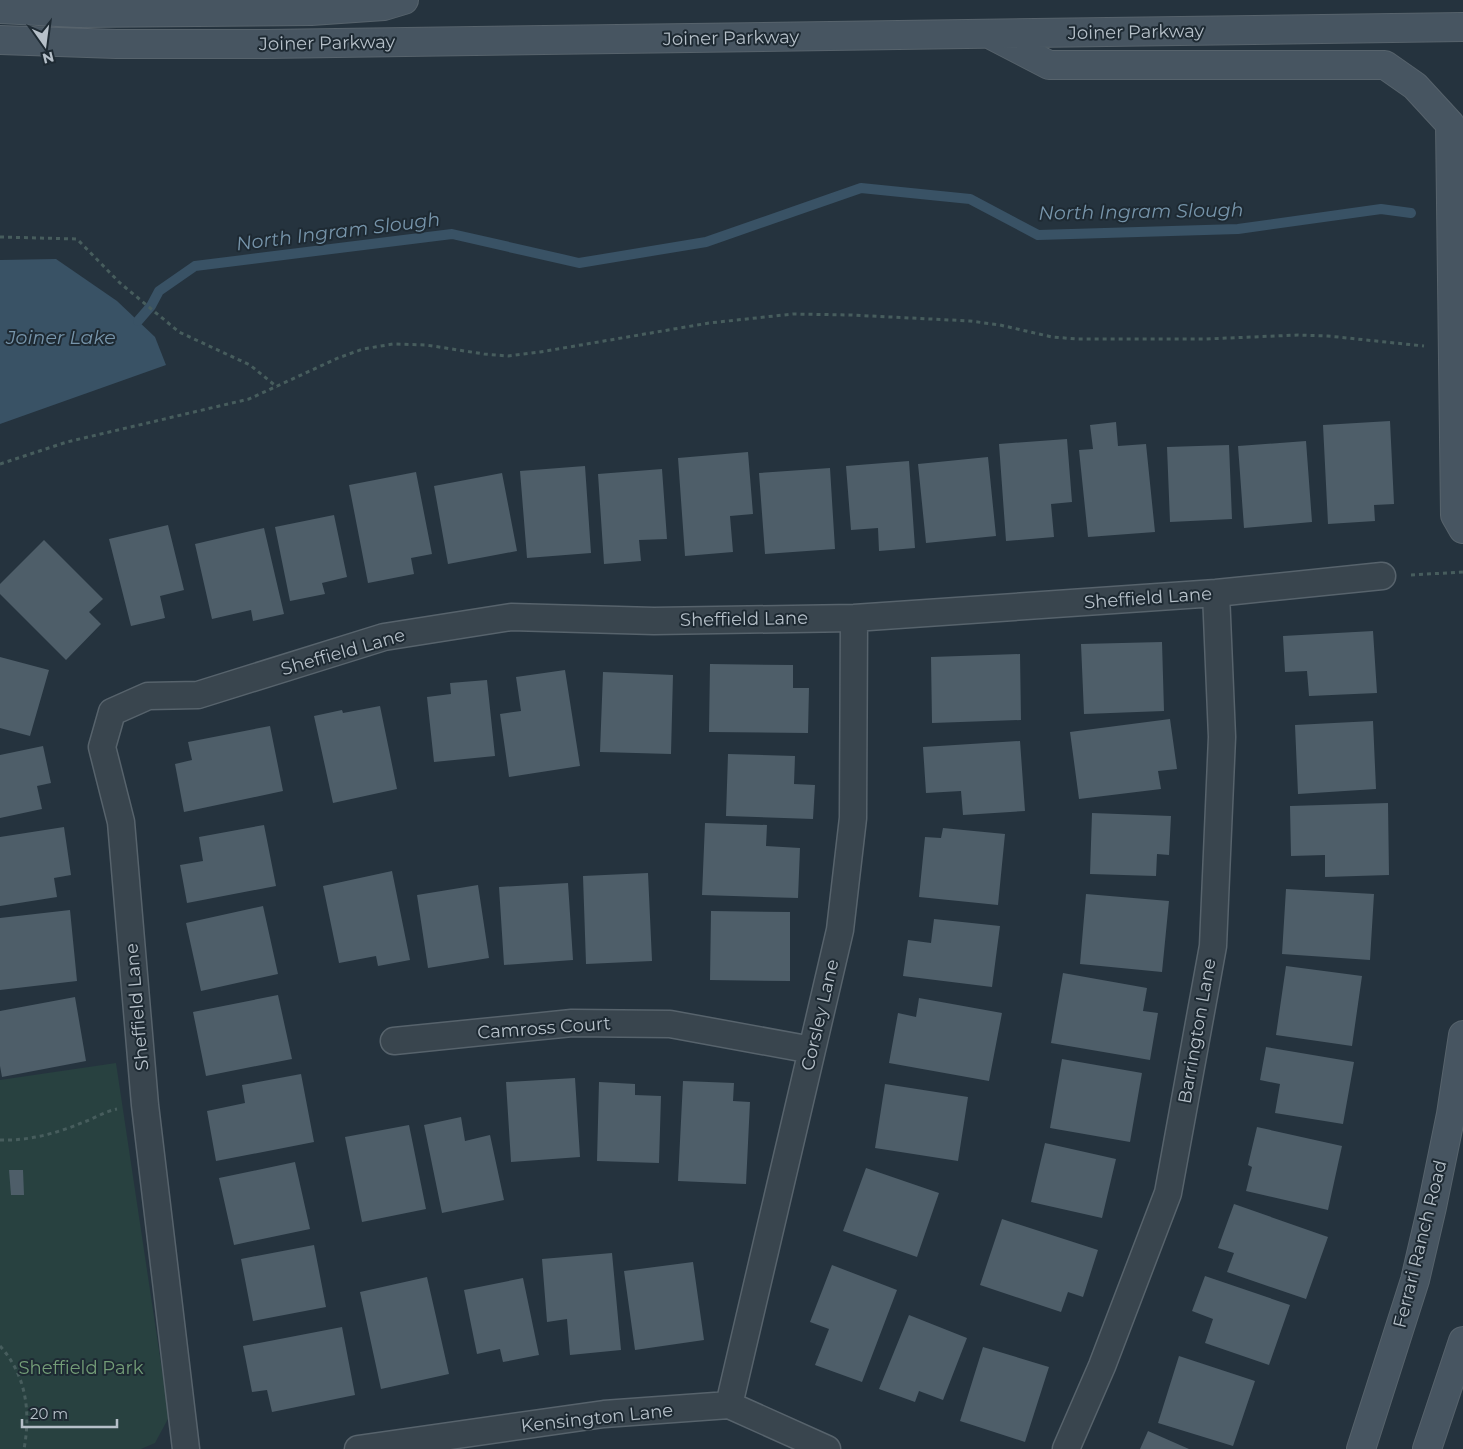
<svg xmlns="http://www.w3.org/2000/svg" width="1463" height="1449" font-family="Montserrat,sans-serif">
<rect width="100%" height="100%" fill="#25333e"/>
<path fill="#284140" d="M116 1063 169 1417 155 1443 141 1449H0V1080Z"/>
<path fill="#395265" d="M56 259 117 301 155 337 166 365 0 424V260Z"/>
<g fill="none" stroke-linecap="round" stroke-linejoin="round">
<path stroke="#395265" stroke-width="10" d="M138 321 151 306 159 291 195 266 452 234 579 263 706 242 861 188 970 199 1038 235 1238 229 1381 209 1411 213"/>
</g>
<path fill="#4e5e69" d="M1390 421 1394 504 1374 505 1375 521 1328 524 1323 425Z
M1116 422 1118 446 1146 444 1155 532 1088 537 1079 450 1093 449 1090 425Z
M1067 439 1072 502 1051 504 1054 537 1006 541 999 444Z
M1306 441 1312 522 1244 528 1238 446Z
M1229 445 1232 519 1170 522 1167 447Z
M748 452 753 514 730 516 733 552 685 556 678 458Z
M988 457 996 536 926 543 918 464Z
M909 461 915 548 879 551 878 528 851 530 846 466Z
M585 466 591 553 527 558 520 471Z
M830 468 835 549 765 554 759 473Z
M662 469 667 539 639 540 641 561 604 564 598 474Z
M416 472 432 554 411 558 414 574 368 583 349 485Z
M502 473 517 551 448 564 434 486Z
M334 515 347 577 322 583 325 594 290 601 275 527Z
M168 525 184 590 160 596 165 618 131 626 109 539Z
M264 528 284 614 253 621 251 610 212 619 195 544Z
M44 540 103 599 89 612 101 624 66 660 0 594V584Z
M1373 631 1377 693 1309 696 1307 671 1285 672 1283 636Z
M1162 642 1164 711 1084 714 1081 644Z
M1020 654 1021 720 932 723 931 657Z
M0 657 49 670 30 736 0 728Z
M710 664 793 665V688H809L808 733 709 732Z
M565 670 580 766 509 777 500 714 521 711 516 677Z
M603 672 673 675 671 754 600 752Z
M487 680 495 756 434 762 427 697 451 694 450 683Z
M380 706 397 789 333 803 314 716 342 710 343 713Z
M1170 719 1177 769 1158 771 1161 789 1079 799 1070 732Z
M1373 721 1376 789 1298 794 1295 725Z
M270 726 283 791 184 812 175 764 192 760 188 742Z
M1020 741 1025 811 963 815 961 791 926 793 923 747Z
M43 746 51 783 37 786 42 809 0 818V755Z
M728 754 795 756 794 784 815 785 813 819 726 816Z
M1388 803 1389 875 1325 877V855L1291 856 1290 806Z
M1092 813 1171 816 1169 855 1157 854 1156 876 1090 874Z
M705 823 767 825 766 846 800 848 798 898 702 895Z
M264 825 276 886 187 903 180 865 203 861 199 837Z
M64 827 71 875 54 878 57 897 0 906V837Z
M943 828 1005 834 998 905 919 897 925 837 941 838Z
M392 871 410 960 378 966 376 956 339 963 323 886Z
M648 873 652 961 586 964 583 876Z
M568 883 573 960 504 965 499 887Z
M478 885 489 958 428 968 417 895Z
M1286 889 1374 894 1370 960 1282 954Z
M1086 894 1169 901 1162 972 1080 964Z
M263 906 278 974 201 991 186 923Z
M70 910 77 981 0 990V918Z
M711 911 790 912V981L710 980Z
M934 919 1000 926 992 987 903 976 908 940 931 943Z
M1286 966 1362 976 1352 1046 1276 1035Z
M1063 973 1147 988 1143 1011 1158 1013 1150 1060 1051 1043Z
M278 995 292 1059 206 1076 193 1012Z
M75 997 86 1061 2 1077 0 1066V1011Z
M919 998 1002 1013 989 1081 889 1063 898 1013 916 1017Z
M1266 1047 1354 1062 1343 1124 1275 1113 1280 1084 1260 1080Z
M1062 1059 1142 1073 1130 1142 1050 1128Z
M301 1074 314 1142 216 1161 207 1111 245 1103 242 1085Z
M575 1078 580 1157 511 1162 506 1082Z
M683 1081 734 1083 733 1101 750 1102 746 1184 678 1181Z
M599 1082 635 1084V1095L661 1096 659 1163 597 1161Z
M885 1084 968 1097 958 1161 875 1148Z
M461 1117 465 1141 490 1135 504 1200 442 1213 424 1125Z
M409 1125 426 1209 362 1222 345 1137Z
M1257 1127 1342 1146 1328 1210 1246 1191 1252 1167 1248 1165Z
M1045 1143 1116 1159 1102 1218 1031 1202Z
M295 1162 310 1229 234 1245 219 1178Z
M866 1168 939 1193 917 1257 843 1231Z
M9 1170H23L24 1195H11Z
M1234 1204 1328 1237 1306 1299 1227 1272 1234 1253 1218 1248Z
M1002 1219 1098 1250 1083 1297 1068 1292 1061 1312 980 1285Z
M314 1245 326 1307 253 1321 241 1259Z
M612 1253 621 1350 570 1355 567 1319 547 1322 542 1259Z
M693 1262 704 1340 635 1350 624 1271Z
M832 1265 897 1290 862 1382 815 1365 829 1329 810 1322Z
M1205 1276 1290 1305 1269 1365 1205 1343 1213 1319 1192 1311Z
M427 1277 449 1374 381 1389 360 1292Z
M523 1278 539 1355 503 1362 500 1349 477 1354 464 1290Z
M909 1315 967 1338 943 1400 919 1391 915 1402 879 1389Z
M342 1327 355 1395 272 1412 267 1390 252 1392 243 1346Z
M983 1347 1049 1367 1025 1442 960 1421Z
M1179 1356 1255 1381 1233 1446 1158 1423Z
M1148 1431 1189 1449H1140Z"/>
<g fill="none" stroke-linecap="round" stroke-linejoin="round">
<g stroke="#57636c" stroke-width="29">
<path id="street" d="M394 1041 572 1023 670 1024 812 1050
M729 1405 840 930 853 818 854 618
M186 1449 145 1105 121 822 102 747 112 712 148 696 198 695 384 637 511 617 654 621 854 618 1216 593 1382 576
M358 1449 604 1414 729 1405 827 1449
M1066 1449 1102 1366 1168 1193 1213 946 1222 737 1216 593"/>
</g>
<g stroke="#57636c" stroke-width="30">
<path id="secondary" d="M0 9 78 13 311 11 384 6 404 0
M993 36 1049 65H1385L1415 86 1450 124 1455 515 1463 529
M0 40 116 44H267L1463 27
M1361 1449 1415 1280 1432 1207 1451 1114 1463 1035
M1427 1449 1463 1341"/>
</g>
<path stroke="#475d5d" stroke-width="3" stroke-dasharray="4 4" stroke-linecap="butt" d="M0 237 77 239 120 283 179 332 250 365 277 387
M0 464 67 442 249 399 338 358 363 349 393 344 426 345 484 354 508 356 540 352 709 323 793 314 851 315 970 321 1000 325 1052 337 1077 339H1206L1298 335 1328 336 1424 346
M1411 575 1463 572
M0 1140C29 1141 58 1133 84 1122 95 1118 106 1111 117 1109
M0 1346C26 1375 31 1411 24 1449"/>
<use href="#street" stroke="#39454e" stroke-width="26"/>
<use href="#secondary" stroke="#475561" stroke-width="28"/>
</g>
<g text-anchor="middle" stroke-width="4" stroke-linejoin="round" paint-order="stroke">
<g font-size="18" fill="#b6c0c9" stroke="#1e2a33">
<text transform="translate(1136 32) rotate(-1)" y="6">Joiner Parkway</text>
<text transform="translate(731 38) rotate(-1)" y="6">Joiner Parkway</text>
<text transform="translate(327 43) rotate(-1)" y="6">Joiner Parkway</text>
<text transform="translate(1148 598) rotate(-4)" y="6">Sheffield Lane</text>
<text transform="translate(744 619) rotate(-1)" y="6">Sheffield Lane</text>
<text transform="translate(343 652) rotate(-16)" y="6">Sheffield Lane</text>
<text transform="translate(137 1007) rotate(-95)" y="6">Sheffield Lane</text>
<text transform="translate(820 1015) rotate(-77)" y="6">Corsley Lane</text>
<text transform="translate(544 1028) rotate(-4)" y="6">Camross Court</text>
<text transform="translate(1197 1031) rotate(-80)" y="6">Barrington Lane</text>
<text transform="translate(1420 1244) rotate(-76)" y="6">Ferrari Ranch Road</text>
<text transform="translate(597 1418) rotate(-6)" y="6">Kensington Lane</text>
</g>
<g font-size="18" fill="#749e78" stroke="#1e2a33">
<text x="81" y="1374">Sheffield Park</text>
</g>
<g font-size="19" font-style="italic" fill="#7795ab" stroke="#1e2a33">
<text transform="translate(1141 211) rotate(-1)" y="7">North Ingram Slough</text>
<text transform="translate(338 231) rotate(-7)" y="7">North Ingram Slough</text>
<text x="61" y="344">Joiner Lake</text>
</g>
</g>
<g transform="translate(45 45) rotate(166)" stroke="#1e2a33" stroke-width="4" paint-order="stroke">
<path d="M0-4L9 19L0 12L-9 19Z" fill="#b6c0c9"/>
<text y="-8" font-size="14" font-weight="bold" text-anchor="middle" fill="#b6c0c9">N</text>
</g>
<path d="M22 1419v8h95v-8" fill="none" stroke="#b6c0c9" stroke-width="2.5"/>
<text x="30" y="1419" font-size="15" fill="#b6c0c9" stroke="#1e2a33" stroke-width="4" paint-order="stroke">20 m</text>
</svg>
